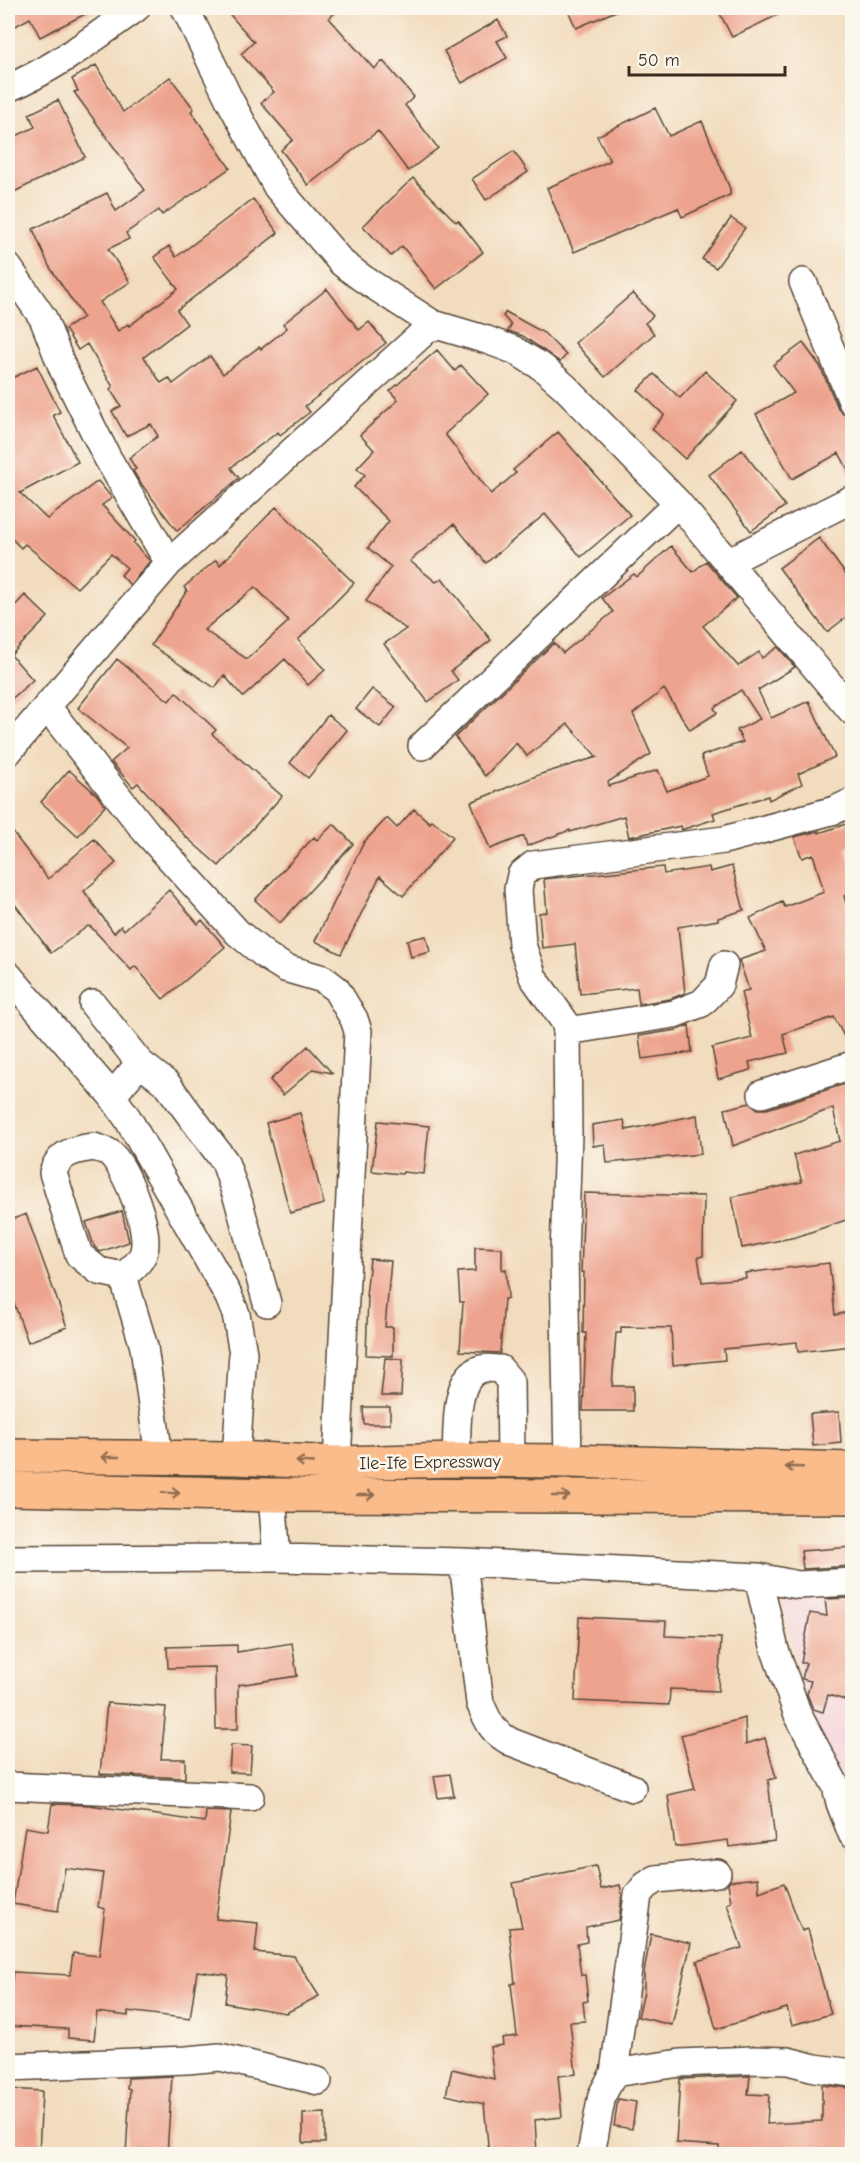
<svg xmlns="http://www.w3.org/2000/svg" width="860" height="2162" font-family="'Comic Neue',sans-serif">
<rect width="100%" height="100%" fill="#fbf7ec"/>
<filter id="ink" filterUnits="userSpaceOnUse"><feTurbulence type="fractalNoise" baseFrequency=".0167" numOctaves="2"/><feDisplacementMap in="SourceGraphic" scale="12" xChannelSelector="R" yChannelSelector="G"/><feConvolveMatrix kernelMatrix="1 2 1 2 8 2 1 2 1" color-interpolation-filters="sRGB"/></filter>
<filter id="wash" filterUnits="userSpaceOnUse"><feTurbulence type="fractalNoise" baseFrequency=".008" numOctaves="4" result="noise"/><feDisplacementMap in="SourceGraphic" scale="24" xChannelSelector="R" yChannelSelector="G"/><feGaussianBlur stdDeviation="1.35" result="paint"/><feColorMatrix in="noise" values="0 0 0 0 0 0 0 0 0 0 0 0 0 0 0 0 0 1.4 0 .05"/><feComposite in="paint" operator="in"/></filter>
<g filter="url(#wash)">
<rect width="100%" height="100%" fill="#f2dcbe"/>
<path fill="#f5cfda" d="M852 1587V1868L780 1594Z"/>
<g id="blocks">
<path fill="#eda38d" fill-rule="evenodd" d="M8 8H97L40 37 30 18 12 28 8 19Z
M224 8H341L329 18 374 69 383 61 414 97 405 105 438 148 408 171 378 131 308 185 281 150 293 140 261 103 274 92 241 54 254 42Z
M567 8H623L576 28Z
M717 8H792L732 37Z
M498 20 507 36 497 41 507 58 462 83 444 51Z
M96 65 123 112 170 77 194 109 191 111 230 168 162 215 159 210 126 233 129 239 108 249 130 282 100 302 118 331 128 324 129 326 178 289 154 257 169 246 176 257 253 199 278 233 177 310 187 324 144 357 161 383 169 378 173 384 210 356 223 374 259 347 261 349 287 328 283 324 327 289 359 330 369 322 386 343 305 406 310 412 280 435 278 432 234 465 231 468 239 478 177 531 139 481 133 471 136 469 129 458 158 436 151 424 126 436 112 411 121 406 110 389 113 387 87 344 78 350 65 329 83 317 49 266 33 229 107 193 116 211 145 190 74 92 78 91 72 79Z
M58 100 85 157 8 195V140L35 127 29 114Z
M655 108 669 136 702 121 730 189V195L682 217 678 208 574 252 547 188 610 161 597 136Z
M514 151 528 172 486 200 472 179Z
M413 178 456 222 458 220 483 252 436 289 402 246 391 256 363 226Z
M731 218 745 228 716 268 702 259Z
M633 293 653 316 645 323 654 334 605 377 575 343Z
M506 312 544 333 566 355 560 362 523 336 508 331 511 325 503 316Z
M803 343 820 366 838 408 843 414 852 416V477L839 453 792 479 756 414 794 393 773 365Z
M437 350 455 371 461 365 488 394 445 434 491 494 516 473 513 470 558 432 630 515 581 557 545 514 486 563 454 524 410 561 436 582 442 578 491 640 451 671 458 680 428 702 384 644 406 629 366 601 391 567 368 548 389 521 354 487 365 475 357 468 374 450 360 435 398 400 390 391Z
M37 366 60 412 53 415 78 462 20 493 47 519 98 481 112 498 102 505 135 541 133 543 150 561 130 585 121 575 127 568 111 554 77 588 25 544 21 548 8 535V380Z
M705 371 737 401 685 459 652 429 664 415 638 390 654 374 680 398Z
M742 450 785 506 751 531 709 475Z
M276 507 354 583 298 640 325 670 308 685 285 659 243 697 224 675 215 688 151 645 187 591 184 587 216 560 220 565ZM255 587 289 621 247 659 204 630Z
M819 538 852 583V613L827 632 779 568Z
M671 546 693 572 706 561 737 598 703 626 738 666 759 652 762 658 778 647 795 667 758 690 771 718 809 701 835 757 798 774 802 784 769 800 768 796 713 813 715 819 684 829 682 830 681 826 629 837 624 816 570 832V830L527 846 524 836 490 849 471 802 541 774 597 757 568 724 527 756 516 743 485 776 455 737 554 643 563 653 613 612 602 598 634 574 637 577ZM664 689 690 730 717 713 714 708 741 690 760 719 737 730 743 742 701 756 708 776 667 791 658 770 609 786 608 782 651 754 633 714Z
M25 595 48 617 11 655 33 680 8 702V613Z
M117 659 169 701 176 692 216 730 212 734 282 796 219 866 185 836 138 783 133 787 111 762 127 748 78 708Z
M372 689 396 707 380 727 356 709Z
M328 715 347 730 308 778 290 763Z
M69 770 97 795 105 806 78 836 41 802Z
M414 809 430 823 432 820 453 837 403 896 380 876 341 954 315 941 364 842 387 818 397 828Z
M852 822V846L846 848 852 870V894L844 896 852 928V1050H851L834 1017 783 1034 788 1053 749 1062 751 1070 718 1079 712 1048 752 1038 741 992 749 990 739 960 766 951 750 918 782 902 785 907 824 892 813 854 802 858 794 837 819 831V833Z
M334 824 353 844 280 923 255 900 314 837 317 840Z
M8 826 48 879 94 839 116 863 84 891 114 933 121 926 124 930 169 890 198 924 202 920 225 947 163 999 135 966 131 970 91 927 88 926 51 953 8 895Z
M732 866 744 910 718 918V920L678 927 685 993 670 999 639 1004 637 988 580 994 575 944 542 948 539 913 547 912 544 879 663 867 664 874 709 867 710 872Z
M426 936 430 952 411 957 407 940Z
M689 1025 692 1052 642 1059 639 1036 677 1030Z
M308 1046 332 1073 313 1069 283 1095 270 1080Z
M845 1084 852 1106V1218L796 1237 742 1248 732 1197 802 1182 794 1155 840 1141 833 1108 733 1146 725 1109 750 1103 758 1109H767Z
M300 1113 324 1204 290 1213 266 1123Z
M697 1115 701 1154 607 1163 605 1144 593 1146 592 1125 624 1120 626 1130Z
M378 1121 429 1126 424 1174 403 1172 402 1174 372 1171Z
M584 1193 704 1196 703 1256 698 1257 702 1282 746 1278 745 1273 829 1263 835 1315 852 1311V1346L798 1352 797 1342 724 1349 725 1360 673 1365 671 1328 621 1327V1333H616L612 1386H633V1411H583L586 1333H583L584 1272H581Z
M122 1211 129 1242 100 1252 94 1246 86 1222Z
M26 1214 67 1327 28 1342 14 1303 8 1306V1221Z
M475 1247 502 1248V1270L506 1269 508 1298 504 1299 500 1353 460 1351 463 1302H460L458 1272 475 1271Z
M370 1259 391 1261 385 1327H393V1356L366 1355 368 1296H366Z
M385 1358 403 1359 401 1396H381Z
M363 1407H390V1424H364Z
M839 1412 841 1443 813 1446 810 1414Z
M852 1547V1566L803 1569 801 1551Z
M852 1598V1702L828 1695 823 1712 813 1709 807 1694 811 1681 802 1679 806 1663H801L810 1613 827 1616 825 1599Z
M579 1617 666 1621 665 1636 721 1638 718 1691 670 1689 669 1705 575 1701Z
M292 1643 297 1676 238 1685V1729H216L215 1667 168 1668 167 1647 237 1645V1652Z
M107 1703 166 1707 161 1759H185V1778L100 1774Z
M745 1718 746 1744 765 1738 776 1778 768 1780 775 1841 729 1847 728 1840 675 1847 668 1795 695 1789 681 1735Z
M231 1745 252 1746 250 1773 229 1772Z
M450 1774 454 1796 438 1798 434 1776Z
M52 1804 89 1805 205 1822 206 1811 231 1812 216 1919 258 1923 255 1952 294 1956 319 1996 286 2013 225 2003 228 1975 197 1971 190 2019 128 2011V2016L97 2012 94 2040 68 2038V2029L8 2026V2010L13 1972 70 1975 73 1953 99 1956 105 1909 98 1907 103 1873 65 1868 58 1911 13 1904 25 1827 48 1831Z
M596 1866 601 1889 620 1885 622 1895 619 1920 586 1927 587 1942 577 1944 581 1975H585L588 2001 583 2002 585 2021 570 2022 576 2074 558 2076 562 2117 535 2120 537 2154H489L484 2104 446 2095 452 2069 494 2079 490 2047 503 2045 502 2038 517 2036 511 1984 515 1983 509 1928 522 1927 513 1883Z
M758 1878 759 1892 784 1883 802 1931 808 1929 831 2014 792 2025 787 2008 716 2029 697 1961 742 1948 727 1904 731 1902 728 1883 730 1881Z
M651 1934 691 1943 672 2025 638 2017 644 1992V1972Z
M172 2076 167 2154H126L130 2089 127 2088 128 2078Z
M750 2076 748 2094 769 2095 767 2124 822 2121V2085L849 2088V2120H851L852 2150 787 2154 719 2149V2146L676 2143 680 2079Z
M8 2089 42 2091 39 2154H8Z
M618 2099 636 2102 632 2129 614 2126Z
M325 2113V2143H303V2114Z"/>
</g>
</g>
<g filter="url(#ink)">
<use href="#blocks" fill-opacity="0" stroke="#564536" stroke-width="1.5"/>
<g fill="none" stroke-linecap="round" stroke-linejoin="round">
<g stroke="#564536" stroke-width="30">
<path id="minor" d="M185 8 229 99 277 187 342 263 362 278 433 324 487 340 514 350 542 367 565 387 678 503 852 711
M8 88C53 70 97 36 136 8
M8 267 43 318 63 369 107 457 169 563
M803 282 852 401
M728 562 852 499
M47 707 147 833 238 933 266 956 285 968 323 979 336 989 354 1019 358 1031 337 1463
M422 746 678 503
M8 752 169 563 433 324
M8 975 112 1096 128 1119 228 1295 236 1314 243 1353 236 1458
M93 1004 140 1063
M567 1031 674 1014 702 1003 719 985 724 965
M762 1094 852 1065
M112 1096 140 1063 167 1084 225 1162 239 1203 267 1303
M94 1147C99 1149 107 1150 111 1154 127 1170 150 1229 144 1251 142 1261 131 1270 123 1276L99 1271 79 1255 53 1173C58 1153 76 1149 94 1147Z
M123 1276 144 1347 159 1457
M456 1460C458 1436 452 1377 481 1369 486 1367 495 1369 500 1369L510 1381 511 1461
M568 1461 564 1255 568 1134 567 1031 565 1022 533 977 522 945 518 889 521 875 533 865 724 840 835 810 852 802
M272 1495 277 1558
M8 1559 277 1558 463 1562 758 1577 798 1585 852 1582
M463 1562 480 1703C489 1723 491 1731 511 1742L632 1788
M758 1577 775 1650 798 1715 836 1786 840 1803 852 1834
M8 1786 250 1797
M8 2067 187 2060 220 2057 318 2081
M614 2073 638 1895 645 1886 656 1879 717 1873
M591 2154 602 2095 614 2073 680 2063 754 2060 788 2061 815 2068 852 2073"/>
</g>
<g stroke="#564536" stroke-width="36">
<path id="highway" d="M8 1456 236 1458 337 1463 456 1460 568 1461 852 1469
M8 1489 272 1495 852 1497"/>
</g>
<use href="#minor" stroke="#fff" stroke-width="27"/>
<use href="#highway" stroke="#fabc8b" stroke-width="33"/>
</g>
<defs><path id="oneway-shaft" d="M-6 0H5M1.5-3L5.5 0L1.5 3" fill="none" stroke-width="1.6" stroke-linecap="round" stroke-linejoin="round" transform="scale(1.5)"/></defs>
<g stroke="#916c4f">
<use href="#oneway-shaft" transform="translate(110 1457) rotate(-180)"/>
<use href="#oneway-shaft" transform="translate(305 1462) rotate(-177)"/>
<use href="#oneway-shaft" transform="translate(794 1467) rotate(-178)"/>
<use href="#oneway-shaft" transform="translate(171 1493) rotate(1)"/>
<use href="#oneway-shaft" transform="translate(366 1495)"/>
<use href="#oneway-shaft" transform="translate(561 1496)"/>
</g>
</g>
<g text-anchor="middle" stroke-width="5" stroke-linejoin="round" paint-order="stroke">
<g font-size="18" fill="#3b2a1e" stroke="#fbf7ec">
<text transform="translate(430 1462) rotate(-1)" y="6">Ile-Ife Expressway</text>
</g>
</g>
<rect width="860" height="2162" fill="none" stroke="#fbf7ec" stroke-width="30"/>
<path d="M629 66v9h156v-9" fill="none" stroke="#3b2a1e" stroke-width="3"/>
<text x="638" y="66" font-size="18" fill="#3b2a1e" stroke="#fbf7ec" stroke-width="4.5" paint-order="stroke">50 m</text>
</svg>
